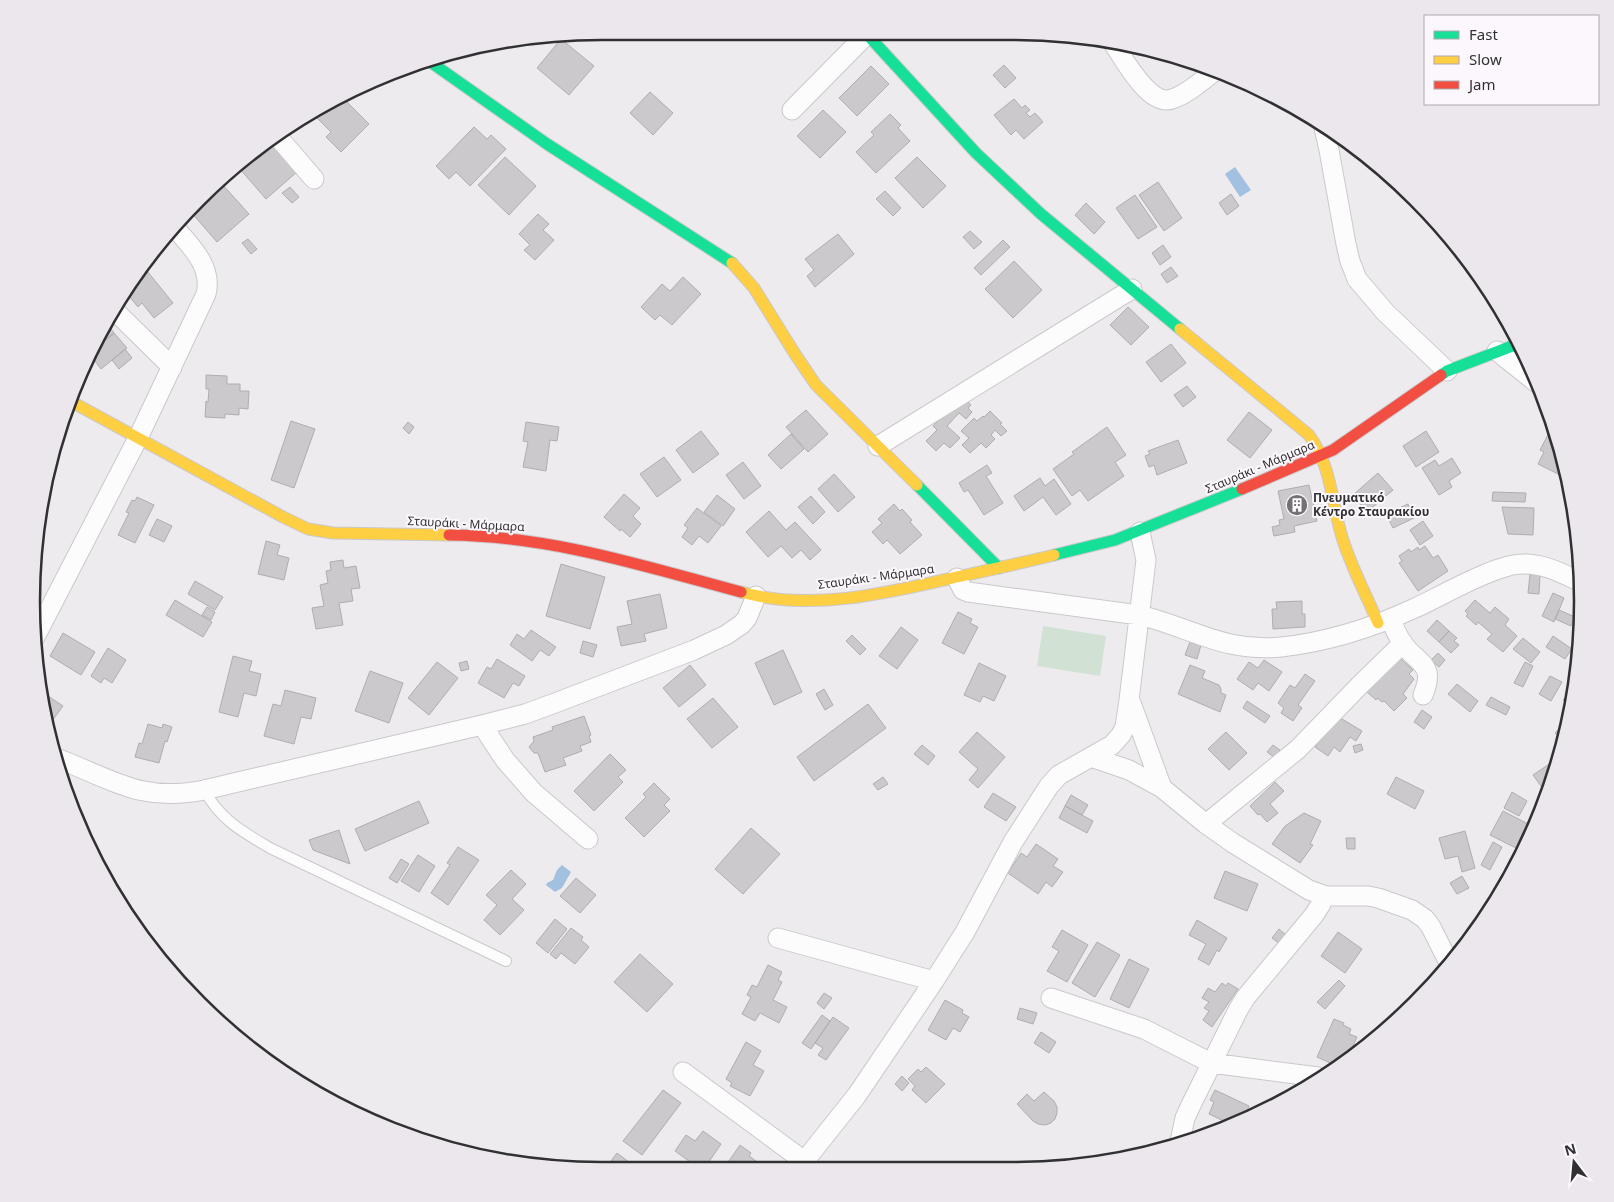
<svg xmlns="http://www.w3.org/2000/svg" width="1614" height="1202" font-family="'Noto Sans',sans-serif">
<rect width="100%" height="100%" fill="#eeebef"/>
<path fill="#d1e1d4" d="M1043 626 1106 636 1100 676 1037 666Z"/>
<path fill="#a2c0e0" d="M1235 167 1251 190 1240 197 1225 174Z
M562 865 571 872 562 888 555 892 546 885 547 883 553 880 557 870Z"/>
<path fill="#cbc9cc" stroke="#afadb0" d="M561 39 594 66 569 95 537 68Z
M1004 65 1016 78 1005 88 993 75Z
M871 66 889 84 857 116 839 98Z
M650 92 673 113 653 135 630 113Z
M342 97 369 124 341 152 326 137 331 132 317 118 336 99Z
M1014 99 1022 108 1025 105 1030 110 1026 113 1030 117 1035 113 1043 122 1024 139 1016 130 1011 135 994 115Z
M823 110 846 132 820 158 797 136Z
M890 114 901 125 898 128 910 141 876 173 856 152 874 135 871 132Z
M474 127 487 139 491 135 506 149 470 186 456 172 449 179 436 166Z
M272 141 298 171 266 199 240 169Z
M505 157 536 186 509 215 478 185Z
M917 157 946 186 923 208 895 178Z
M1158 182 1182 218 1164 231 1139 195Z
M222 184 249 214 217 242 191 212Z
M290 187 299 197 292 203 282 193Z
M885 191 901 208 893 216 876 199Z
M1231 194 1239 206 1227 215 1219 203Z
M1135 195 1157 227 1138 239 1116 208Z
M1086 203 1105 222 1094 234 1075 215Z
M538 214 549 224 543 230 554 240 535 260 524 250 530 245 519 234Z
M970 231 982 242 974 249 963 237Z
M838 234 854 254 815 287 807 276 814 270 805 259Z
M248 239 257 249 251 254 242 243Z
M1003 240 1010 247 981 275 974 268Z
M1163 245 1171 257 1160 265 1152 253Z
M1014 261 1042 290 1013 318 985 289Z
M143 266 173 303 154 318 142 303 138 307 124 290Z
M1171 267 1178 276 1167 283 1161 274Z
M683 277 701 294 672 325 660 315 655 320 641 307 662 284 670 291Z
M1128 307 1149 327 1131 345 1110 325Z
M106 322 114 333 89 353 90 349Z
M114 333 127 348 101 369 89 353Z
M1171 344 1186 363 1161 382 1146 362Z
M125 349 132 358 119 369 112 360Z
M206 375 227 376V384H240V391H249L248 409 239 408V415L225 414V418L205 417 206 401 208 402 209 389H206Z
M1187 386 1196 397 1183 407 1174 395Z
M967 401 971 405 968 408 972 412 966 419 959 413 947 426 960 438 950 448 944 443 936 451 926 441 937 430 933 426 953 405 957 409Z
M806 410 828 434 808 452 786 427Z
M990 411 1002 423 1000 424 1007 431 1001 436 995 430 991 435 995 439 986 448 981 443 970 453 962 445 969 438 961 431 974 418 977 421 983 416 984 417Z
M1249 412 1272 430 1250 458 1227 440Z
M291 421 315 429 294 488 271 480Z
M408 422 414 427 409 434 403 428Z
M526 422 559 427 557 441 550 440 546 471 523 467 528 442 523 441Z
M1107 427 1126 455 1115 462 1124 476 1088 501 1080 490 1072 496 1053 469 1074 454 1072 452Z
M1552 427 1563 454 1567 476 1566 478 1538 464 1544 452 1540 450Z
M701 431 719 454 693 473 676 450Z
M1426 431 1439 452 1416 467 1403 446Z
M791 434 804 449 781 469 768 455Z
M1178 440 1187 463 1157 475 1154 465 1149 467 1145 456 1150 454 1148 451Z
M664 457 681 480 657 497 640 474Z
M1452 458 1461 473 1449 481 1452 487 1439 495 1422 468 1435 460 1439 466Z
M743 462 761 486 744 499 726 475Z
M987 465 992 473 986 476 1003 503 984 515 968 490 964 492 959 483Z
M1378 473 1393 490 1367 512 1353 495Z
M834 474 855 497 838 512 818 489Z
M1040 478 1045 486 1054 479 1071 504 1056 515 1043 497 1024 511 1014 496Z
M1309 485 1317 521 1294 526 1295 532 1274 536 1272 527 1280 525 1279 520 1284 519 1278 491Z
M1493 492 1526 493 1525 502 1492 501Z
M624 494 640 508 633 516 641 524 630 537 621 529 620 531 604 517Z
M717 495 735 509 723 526 704 512Z
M811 496 825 512 813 524 798 507Z
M137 497 154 505 135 543 118 535 129 513 126 512 132 500 135 501Z
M894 504 900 511 902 509 912 520 910 522 922 535 900 554 887 540 883 544 872 532 882 523 878 519Z
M1408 504 1414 518 1393 528 1386 514Z
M1502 507 1534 508 1533 535 1508 534Z
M697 508 721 526 708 543 699 536 692 545 682 537 688 528 684 525Z
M769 511 786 530 795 522 821 550 810 560 801 550 792 558 781 546 768 557 746 532Z
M157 519 172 526 164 542 149 535Z
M1423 521 1433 536 1420 545 1410 530Z
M266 541 280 545 277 555 289 558 284 580 258 574Z
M1425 546 1433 558 1438 555 1448 571 1418 591 1399 563 1402 561 1399 556 1409 549 1411 552 1418 547 1419 550Z
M343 560 344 568 356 566 360 588 351 589 353 601 339 603 343 625 316 629 312 608 324 606 320 585 328 583 326 571 331 570 330 562Z
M561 564 605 577 590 629 546 616Z
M1530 574 1540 575 1539 594 1528 593Z
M195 581 223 597 215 610 188 594Z
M1553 593 1564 598 1554 622 1542 616Z
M660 594 667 628 644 634 646 641 621 646 617 627 632 624 627 601Z
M175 600 212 622 203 637 166 615Z
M1475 600 1490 613 1495 607 1509 619 1505 625 1517 636 1503 652 1487 639 1492 634 1478 622 1476 625 1466 616 1468 614 1465 611Z
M1302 601V614H1305V627L1273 629 1272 609H1277L1276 602Z
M207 607 215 612 211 620 202 615Z
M1559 610 1575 617 1571 626 1555 619Z
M958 612 972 619 970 623 978 627 964 654 942 643Z
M1437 620 1449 631 1439 642 1427 631Z
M901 627 918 640 897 669 879 656Z
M531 630 556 647 549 656 540 650 532 661 510 645 517 634 524 639Z
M1449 631 1457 638 1454 641 1459 645 1451 653 1439 642Z
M63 633 95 652 81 675 50 656Z
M852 635 866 649 860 655 846 641Z
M1553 636 1572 649 1565 659 1546 647Z
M1523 638 1540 652 1531 663 1513 649Z
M583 641 597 645 593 657 580 653Z
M1190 642 1201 645 1197 659 1185 655Z
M108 648 126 660 112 683 104 678 101 683 91 676Z
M783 650 802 692 774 705 755 663Z
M1438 653 1445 660 1439 667 1431 660Z
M233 656 252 661 249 671 261 674 256 696 244 693 238 717 219 712Z
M1399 657 1413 670 1409 674 1414 679 1403 694 1407 698 1394 711 1384 701 1382 702 1377 698 1376 700 1367 692Z
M497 659 525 676 519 686 513 683 504 698 478 683 487 667 491 669Z
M1264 660 1282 672 1269 691 1258 683 1253 690 1237 679 1249 662 1258 668Z
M467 661 469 669 461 671 459 663Z
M437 662 458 678 429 715 408 698Z
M1525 662 1533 666 1523 687 1514 683Z
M979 663 1006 676 994 701 983 696 980 702 964 695Z
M690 665 706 685 679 707 663 688Z
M1190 665 1205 671 1202 678 1219 685 1221 689V693L1226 695 1220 712 1178 694Z
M370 671 403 683 389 723 355 711Z
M1305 674 1315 681 1298 705 1302 708 1293 721 1281 713 1284 708 1278 703 1290 685 1295 688Z
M1550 676 1562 682 1551 701 1539 694Z
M1457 684 1478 701 1470 712 1448 694Z
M1575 687 1571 706 1563 700Z
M824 689 833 705 825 710 816 694Z
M39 690 63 706 52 721 47 718 45 721Z
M285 690 316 698 311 719 301 717 294 744 264 736 273 704 281 706Z
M1491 697 1510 707 1506 715 1486 705Z
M713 698 738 727 712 748 687 719Z
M1247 701 1270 716 1265 723 1243 708Z
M868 704 886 728 814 781 797 757Z
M1422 710 1432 717 1424 729 1414 722Z
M584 716 591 735 589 736 591 742 580 746 582 751 563 758 566 765 545 772 538 753H534L529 747 534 741 533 737 553 730 552 727Z
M1337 716 1362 731 1356 741 1350 737 1340 752 1334 747 1328 756 1315 747Z
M148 724 162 728 163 724 172 727 167 742 165 741 159 763 135 757 139 743 142 744Z
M1561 727 1565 731 1563 741 1555 733Z
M977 732 1005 757 978 788 969 780 978 769 959 752Z
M1226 732 1247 753 1229 770 1208 749Z
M1361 744 1363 750 1355 753 1353 746Z
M922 745 935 756 928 765 914 754Z
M1273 745 1280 750 1274 757 1267 752Z
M610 754 626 770 618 777 623 782 594 811 574 791Z
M1558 758 1552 784 1550 790 1546 793 1533 775Z
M883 777 888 784 878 790 873 784Z
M1396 777 1424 791 1415 809 1387 794Z
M1275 782 1284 791 1270 804 1278 813 1267 822 1260 814 1258 815 1250 806Z
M654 783 670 799 664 805 670 811 644 837 625 818 646 797 643 794Z
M1512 792 1527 801 1519 816 1504 808Z
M993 793 1016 807 1006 821 984 807Z
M1071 795 1088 805 1082 815 1065 806Z
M419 801 429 823 365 851 355 829Z
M1065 806 1093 821 1087 833 1059 818Z
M1503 811 1532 826 1520 850 1490 835Z
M1304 813 1321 821 1310 844 1313 845 1300 863 1272 844 1285 826Z
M751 828 780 854 743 894 715 869Z
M339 830 350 864 313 850 309 840Z
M1465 831 1475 868 1462 872 1458 856 1445 859 1439 838Z
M1346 838H1355V849H1347Z
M1493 842 1502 847 1490 870 1481 865Z
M1036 844 1058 859 1053 866 1063 872 1052 887 1046 882 1038 894 1008 873 1021 853 1027 857Z
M458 847 479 860 448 905 431 893 450 865 447 863Z
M418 855 435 866 419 892 401 881Z
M401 859 409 864 397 883 389 878Z
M511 870 526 884 512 899 524 910 500 935 484 920 497 905 486 895Z
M1225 871 1258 884 1247 911 1214 898Z
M1462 876 1469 888 1457 894 1450 883Z
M576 878 596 895 580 913 560 896Z
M555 919 567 929 548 953 536 943Z
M1197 920 1227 938 1219 952 1217 950 1209 965 1198 959 1206 944 1189 935Z
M571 928 583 937 581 940 589 947 575 964 561 953 556 959 550 954Z
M1279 929 1286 935 1280 944 1272 938Z
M1062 930 1088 945 1067 982 1047 971 1059 951 1052 947Z
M1338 932 1362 949 1345 973 1321 956Z
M1097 942 1120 955 1095 997 1072 983Z
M640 954 673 984 647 1012 614 982Z
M1129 959 1149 969 1129 1008 1110 999Z
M768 965 782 972 778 980 782 982 773 1000 787 1007 779 1023 760 1013 755 1021 742 1014 751 997 747 995 752 985 757 987Z
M1339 980 1345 986 1325 1009 1317 1002Z
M1222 983 1226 986 1228 983 1238 989 1212 1027 1203 1020 1209 1011 1204 1008 1209 1002 1202 998 1208 988 1215 992Z
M1430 985 1431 986 1412 1005 1410 1003Z
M824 993 832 998 824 1009 817 1003Z
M945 1000 963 1010 962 1013 969 1017 960 1032 953 1028 946 1040 928 1030Z
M1020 1008 1037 1013 1033 1024 1017 1019Z
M822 1015 830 1021 811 1049 802 1043Z
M833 1017 849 1028 826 1060 818 1055 823 1048 815 1043Z
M1334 1019 1344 1023 1343 1025 1351 1029 1349 1034 1357 1037 1346 1061 1337 1066 1317 1057Z
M1041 1032 1056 1042 1049 1053 1034 1043Z
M746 1042 761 1051 753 1065 764 1071 750 1096 730 1086 732 1083 726 1079Z
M926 1067 945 1084 926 1103 912 1090 915 1086 908 1079 918 1069 921 1072Z
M902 1076 909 1083 902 1091 895 1084Z
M663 1090 681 1103 642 1155 623 1141Z
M1215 1090 1249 1106 1245 1116 1241 1114 1236 1124 1234 1126 1209 1114 1214 1102 1210 1100Z
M1044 1092 1054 1101 1057 1107V1113L1055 1119 1051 1123 1045 1125 1038 1124 1033 1121 1017 1104 1027 1094 1034 1101Z
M703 1131 721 1144 704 1169H700L675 1151 686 1135 695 1141Z
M740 1145 751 1153 749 1156 763 1166 761 1168H724Z
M617 1153 638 1169H605Z"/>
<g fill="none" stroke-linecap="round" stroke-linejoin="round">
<g stroke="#cac8cb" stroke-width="12">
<path id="lane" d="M204 790C221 820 241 831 270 848L506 961"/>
</g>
<g stroke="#cac8cb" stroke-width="21">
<path id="street" d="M1113 43C1124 59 1149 107 1172 99 1188 94 1201 81 1215 71
M792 110 869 32
M1323 123 1329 150 1346 244 1350 261 1357 279 1385 312 1447 371
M278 137 314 179
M113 309 172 367
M1497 351 1537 383
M878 446 1132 289
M957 578 963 590 968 592 1139 615C1190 627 1225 653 1281 647 1328 642 1372 628 1415 608 1442 596 1495 564 1523 564 1543 563 1563 574 1581 582
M1390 619C1394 627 1398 637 1403 644 1419 665 1436 664 1423 695
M33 641 138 438 206 294C213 267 191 246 174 227
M1131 703 1162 788 1206 824 1233 843 1309 890 1326 896H1368L1378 898 1412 910 1425 919 1431 927 1450 965
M482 725 505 760 534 793 588 839
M1091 757 1129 770 1162 788
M56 758C112 779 141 803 204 790L482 725 525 714 555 703 694 650 726 635 742 624 747 618 756 596
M1206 824 1298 749 1359 686 1403 643
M778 938 934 981
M1051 998 1144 1029 1211 1063 1318 1077
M683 1072 804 1161
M1180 1141 1185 1118 1191 1105 1238 1010 1246 997 1314 915 1321 904 1323 895
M799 1168 857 1095 934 981 965 932 1013 842 1049 786 1059 775 1112 745 1121 735 1125 727 1129 700 1146 560 1140 532"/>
</g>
<g stroke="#cac8cb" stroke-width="13">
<path id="fast" d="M865 32 976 153 1041 214 1180 329
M429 61 547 144 732 263
M1441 375 1447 371 1520 343
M917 485 999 568
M1054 555 1115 540 1242 489"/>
</g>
<g stroke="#cac8cb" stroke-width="13">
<path id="slow" d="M732 263 754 288 795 354 816 385 917 485
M1180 329 1309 435C1332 467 1331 501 1342 537 1351 567 1366 594 1378 623
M72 402 283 517 308 529 333 533 449 535
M741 592C811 612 888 593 957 577 989 570 1022 563 1054 555"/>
</g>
<g stroke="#cac8cb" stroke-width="13">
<path id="jam" d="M1242 489 1333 450 1441 375
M449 535C551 536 644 566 741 592"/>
</g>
<use href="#lane" stroke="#fcfcfd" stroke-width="10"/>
<use href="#street" stroke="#fcfcfd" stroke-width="19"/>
<use href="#fast" stroke="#16e098" stroke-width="11"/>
<use href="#slow" stroke="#ffcf43" stroke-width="11"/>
<use href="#jam" stroke="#f24e42" stroke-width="11"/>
</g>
<defs>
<g id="building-disc" transform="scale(1.125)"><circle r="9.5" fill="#737174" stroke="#fcf7fd"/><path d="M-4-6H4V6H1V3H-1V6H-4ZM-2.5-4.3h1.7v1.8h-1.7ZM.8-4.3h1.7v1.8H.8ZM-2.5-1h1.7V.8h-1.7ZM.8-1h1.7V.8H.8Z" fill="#fff"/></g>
</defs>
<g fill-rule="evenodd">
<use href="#building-disc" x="1297" y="505"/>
</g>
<g text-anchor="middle" stroke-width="4" stroke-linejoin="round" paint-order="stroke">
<g font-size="12" fill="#313032" stroke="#fcf7fd">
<text transform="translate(1260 467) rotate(-23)" y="4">Σταυράκι - Μάρμαρα</text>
<text transform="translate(466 524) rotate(3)" y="4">Σταυράκι - Μάρμαρα</text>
<text transform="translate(876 577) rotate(-8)" y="4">Σταυράκι - Μάρμαρα</text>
</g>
<g font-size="12" font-weight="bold" fill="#313032" stroke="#fcf7fd" text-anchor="start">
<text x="1313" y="502">Πνευματικό<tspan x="1313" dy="14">Κέντρο Σταυρακίου</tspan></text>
</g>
</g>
<path d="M0 0H1614V1202H0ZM601 40H1013A561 561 0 0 1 1574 601V601A561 561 0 0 1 1013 1162H601A561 561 0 0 1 40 601V601A561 561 0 0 1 601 40Z" fill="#ece7ed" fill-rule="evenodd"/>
<path fill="none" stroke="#313032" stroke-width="2.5" d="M601 40H1013A561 561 0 0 1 1574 601V601A561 561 0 0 1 1013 1162H601A561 561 0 0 1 40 601V601A561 561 0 0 1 601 40Z"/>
<rect x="1424" y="15" width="175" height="90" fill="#fcf7fd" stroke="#aba7ac"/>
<rect x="1434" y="31" width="25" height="8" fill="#16e098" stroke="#aba7ac"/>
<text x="1469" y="40" font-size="15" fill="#313032">Fast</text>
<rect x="1434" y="56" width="25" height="8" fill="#ffcf43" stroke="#aba7ac"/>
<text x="1469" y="65" font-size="15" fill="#313032">Slow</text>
<rect x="1434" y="81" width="25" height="8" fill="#f24e42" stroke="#aba7ac"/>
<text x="1469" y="90" font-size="15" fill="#313032">Jam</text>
<g transform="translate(1574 1162) rotate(344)" stroke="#fcf7fd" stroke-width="4" paint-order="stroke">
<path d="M0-4L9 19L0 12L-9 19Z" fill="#313032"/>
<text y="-8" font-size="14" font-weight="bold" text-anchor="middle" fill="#313032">N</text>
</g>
</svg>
